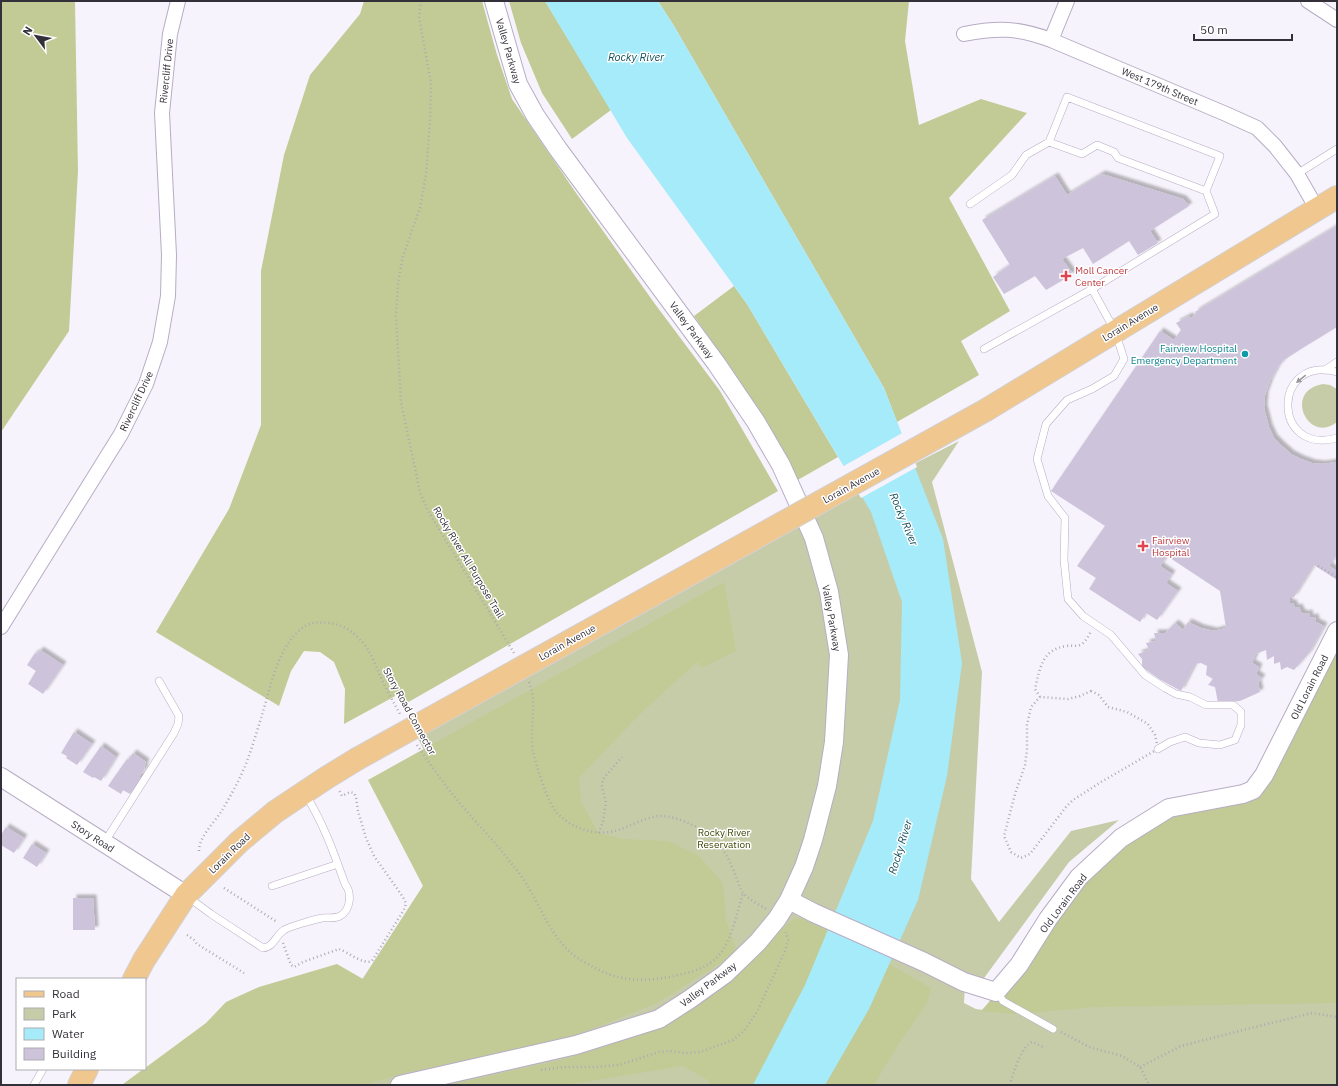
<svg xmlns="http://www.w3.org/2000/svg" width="1338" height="1086" font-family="'IBM Plex Sans',sans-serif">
<defs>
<filter id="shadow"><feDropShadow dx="3.5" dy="-3.5" stdDeviation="1" flood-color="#0004"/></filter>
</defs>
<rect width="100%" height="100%" fill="#f7f3fc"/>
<path fill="#c6cca8" d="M1323 384 1330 385 1337 389V422C1309 445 1282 391 1323 384Z
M959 441 932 482 982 672 971 879 999 922 1071 831 1119 820 1069 862 976 989 965 984 964 1003 976 1009 983 1010 1082 874 1260 797 1327 639 1337 622V1085H122L145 1068 328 1032 469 815 427 756 409 721Z"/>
<path fill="#c2cb95" d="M1 1H75L78 171 69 331 1 432Z
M364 1H482L497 55 512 99 574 190 655 304 720 391 778 491 405 704 399 694 344 724 345 689 334 662 320 652 304 651 291 671 279 706 156 632 229 509 261 425V271L284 155 310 75 360 14Z
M509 1H545L611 110 572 139 542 93 521 43Z
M658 1H909L905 41 919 125 981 99 1027 113 949 198 1010 311 961 341 979 375 897 422 884 388 674 26Z
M734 286 747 304 838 457 796 481 773 436 743 386 694 316Z
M724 582 736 651 702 668 697 662 639 715 579 778 581 801 595 827 599 833 622 839 669 841 699 856 723 883 726 919 737 953 655 1004 568 1038 409 1072 363 1085H122L206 1023 226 1002 259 987 337 964 363 979 423 886 368 780Z
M1337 644V1003L1095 1007 1016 1014 981 1011 1006 984 1085 884 1122 848 1171 814 1242 803Z
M801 918 828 930 805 985 753 1085H709V1081L683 1066 567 1085H449L565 1059 649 1032 716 993 780 930 794 919Z
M889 964 931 988 927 1003 898 1045 874 1085H825L869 1009Z"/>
<path fill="#a5ebfa" d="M545 1H658L674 26 884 388 943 539 962 663 947 776 918 900 869 1009 825 1085H753L805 985 873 821 900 700 902 602 871 512 747 304 627 138Z"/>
<path fill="#f7f3fc" d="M904 432 917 467 861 498 842 467Z"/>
<path fill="#cdc3da" filter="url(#shadow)" d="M1102 174 1183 199 1189 206 1150 231 1158 243 1138 255 1129 241 1093 264 1083 248 1062 259 1073 274 1046 290 1035 276 1004 294 993 277 1010 265 982 220 1055 176 1067 195Z
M1337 226V327L1301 349 1284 360 1277 368 1270 381 1265 395 1264 408 1269 427 1274 438 1282 446 1291 454 1301 459 1312 463 1322 464 1337 462V555L1329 566 1337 571V580L1314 565 1294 597 1290 598 1289 603H1293L1295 608 1299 607 1301 612 1304 614 1309 613 1310 618 1315 617 1316 622 1324 626 1309 653 1294 670 1287 667 1281 670 1280 662 1274 664V656L1267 660 1266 650 1256 654 1252 663 1259 667 1256 674 1262 678 1258 683 1260 692 1240 701 1218 703 1215 687 1208 685 1213 679 1206 675 1207 666 1201 663 1195 664 1181 691 1159 679 1142 667V659L1138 654 1149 650 1146 643 1156 641 1154 633H1165L1175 623 1183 630 1188 622 1201 628 1214 631 1226 628 1220 591 1167 556 1160 566 1172 574 1166 583 1178 591 1157 620 1146 613 1140 622 1089 589 1096 578 1077 566 1105 526 1051 491 1160 331 1174 340 1181 330 1176 323 1189 316 1191 318 1196 314 1195 312Z
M40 650 63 665 43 694 28 684 36 671 27 665 35 653 37 654Z
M74 732 92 744 77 765 66 758 67 756 61 753Z
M101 746 116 757 101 781 94 777 93 778 83 772Z
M133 753 146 762 144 767 145 768 139 777 142 778 130 794 123 790 121 794 108 786 127 759 128 760Z
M6 827 24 838 14 853 1 845V835Z
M32 844 46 853 37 867 23 858Z
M73 898H93L95 930H73Z"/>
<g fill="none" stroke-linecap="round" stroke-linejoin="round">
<g stroke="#b7adc4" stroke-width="8">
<path id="service" d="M1049 142 1082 154 1097 145 1114 152 1118 158 1206 191
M1297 174 1337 149
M970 204 1012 175 1026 155 1049 142 1067 97 1220 156 1206 191 1215 214 1092 289 984 349
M1092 289 1115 331 1124 359 1114 376 1092 389 1067 400 1046 424 1037 459 1048 496 1065 518 1064 560 1068 599 1083 616 1111 635 1145 675 1165 688 1176 694 1190 697 1206 705H1233L1241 712V725L1235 740 1220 745 1199 743 1185 737 1170 742 1158 749
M1325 370 1337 362
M1337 372C1272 354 1271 456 1337 438
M104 843 174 733 178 724 179 716 159 681
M272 886 338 864
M188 897 211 914 263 948C274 947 275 936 284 930 288 927 316 919 322 918 328 917 335 919 340 916 351 910 352 893 345 884 334 853 323 822 305 794
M997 992 1003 1001 1053 1029
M34 1085 43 1069"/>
</g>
<g stroke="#b7adc4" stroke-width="16">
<path id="minor" d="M1308 1 1337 20
M964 34C999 27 1018 28 1051 40L1226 114 1257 128 1275 146 1297 174 1317 209
M1051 40 1067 1
M1 627 121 434 146 384 160 342 168 296 169 255 162 113 170 34 178 1"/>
</g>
<g stroke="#b7adc4" stroke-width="20">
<path id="tertiary" d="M1 777 186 895
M789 900 814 913 924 962 964 982 996 992 1019 965 1048 919 1079 877 1121 838 1169 808 1243 794 1253 790 1264 775 1337 631
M400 1085 576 1045 659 1019 690 999 725 974 758 942 777 919 789 900 804 867 813 840 827 786 834 742 839 655 829 592 814 538 781 465 756 422 716 363 558 149 535 115 518 84 494 1"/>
</g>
<g stroke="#d2d1d3" stroke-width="24">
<path id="primary" d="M986 410 1337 197
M134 979 144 960 186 895 239 842 275 812 326 778 357 759
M79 1085 87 1069"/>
</g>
<path stroke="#ada9b2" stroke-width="2.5" stroke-dasharray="1 3" stroke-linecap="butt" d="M421 1 419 17 431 83 430 121 426 175 420 208 403 256 398 283 396 316 401 402 420 492 428 511 514 653
M1318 566 1337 577
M529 682C536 699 532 716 532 733 532 739 532 746 533 751 536 765 548 804 557 813 572 829 597 837 618 830 631 826 644 818 658 816 673 815 688 823 701 829 720 839 729 858 736 877 738 881 740 889 743 893 748 899 760 905 766 909
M1091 691 1099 695 1108 707 1127 712 1148 724 1155 735 1158 749 1101 782 1073 800 1066 807 1030 854 1021 858 1011 852 1004 836 1015 794 1025 765 1027 750V725L1031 707 1040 697 1068 699 1080 696Z
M1040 697 1035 689C1040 668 1042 649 1067 646 1072 645 1077 647 1082 644 1086 641 1089 635 1091 631
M417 745C430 764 443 783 458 801 475 822 495 841 511 863 518 871 525 881 530 890 543 913 552 936 571 953 575 957 581 960 586 963 618 983 647 983 682 974 696 971 710 966 719 955 731 942 738 910 743 893
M599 833 603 821 606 803 602 786 603 779 622 757
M199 851C199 837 213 824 221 812 230 797 239 781 246 764 252 748 257 731 262 715 271 686 278 644 305 626 312 622 320 622 328 623 345 624 357 635 367 648 373 657 377 669 381 678 387 691 394 703 401 716
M224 888 277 922
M187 935 194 940 197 944 244 973
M283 943 291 965 294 967 303 962 339 949C348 952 363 965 372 961L405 908 406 903 403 897 374 856 366 838 358 811 356 797 354 793 350 792 342 796 339 790
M1061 1032 1089 1047 1122 1056 1140 1067 1149 1085
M1140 1067 1181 1046 1239 1031 1312 1013 1337 1017
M541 1070 564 1067H597L619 1065 659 1052 669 1051 686 1053 700 1052 733 1040 744 1031 757 1012 785 951 788 940 786 932
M1010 1085C1012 1075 1022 1045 1032 1042L1043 1047"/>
<use href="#service" stroke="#fff" stroke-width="7"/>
<use href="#minor" stroke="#fff" stroke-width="14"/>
<use href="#tertiary" stroke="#fff" stroke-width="18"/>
<use href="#primary" stroke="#f0c78f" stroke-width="22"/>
<g stroke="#d2d1d3" stroke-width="24" stroke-linecap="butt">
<path id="primary-bridge" d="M357 759 986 410"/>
</g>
<use href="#primary-bridge" stroke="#f0c78f" stroke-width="22"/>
</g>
<defs><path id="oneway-solid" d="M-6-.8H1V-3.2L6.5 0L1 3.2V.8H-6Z"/></defs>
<use fill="#9a989c" href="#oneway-solid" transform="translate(1301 379) rotate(141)"/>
<g fill="#e0444e" stroke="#fff" stroke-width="1.5">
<path d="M1064 270h4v4h4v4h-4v4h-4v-4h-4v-4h4z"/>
<path d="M1141 540h4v4h4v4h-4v4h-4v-4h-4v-4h4z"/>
</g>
<circle fill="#0f9aa8" stroke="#fff" stroke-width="1.5" cx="1245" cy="354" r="4"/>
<g text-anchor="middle" stroke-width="3" stroke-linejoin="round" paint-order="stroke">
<g font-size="10" fill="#343039" stroke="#fff">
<text transform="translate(509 51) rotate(74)" y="4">Valley Parkway</text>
<text transform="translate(166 71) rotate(-84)" y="4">Rivercliff Drive</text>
<text transform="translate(1160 86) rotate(23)" y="4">West 179th Street</text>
<text transform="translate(1130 322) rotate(-31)" y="4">Lorain Avenue</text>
<text transform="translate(692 330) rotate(54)" y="4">Valley Parkway</text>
<text transform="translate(136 401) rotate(-65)" y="4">Rivercliff Drive</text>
<text transform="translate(851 485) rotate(-29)" y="4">Lorain Avenue</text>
<text transform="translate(469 562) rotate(59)" y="4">Rocky River All Purpose Trail</text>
<text transform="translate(832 618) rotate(80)" y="4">Valley Parkway</text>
<text transform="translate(567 642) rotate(-29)" y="4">Lorain Avenue</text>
<text transform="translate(1309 687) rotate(-63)" y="4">Old Lorain Road</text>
<text transform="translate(410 711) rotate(61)" y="4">Story Road Connector</text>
<text transform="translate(93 836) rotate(33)" y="4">Story Road</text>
<text transform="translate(229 853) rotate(-44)" y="4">Lorain Road</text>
<text transform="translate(1063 903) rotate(-53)" y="4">Old Lorain Road</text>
<text transform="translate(708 984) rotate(-37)" y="4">Valley Parkway</text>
</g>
<g font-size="10" fill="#be3a42" stroke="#fff" text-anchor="start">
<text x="1075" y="274">Moll Cancer<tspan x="1075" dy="12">Center</tspan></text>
<text x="1152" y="544">Fairview<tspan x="1152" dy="12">Hospital</tspan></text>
</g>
<g font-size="10" fill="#0d838f" stroke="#fff" text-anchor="end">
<text x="1237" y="352">Fairview Hospital<tspan x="1237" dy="12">Emergency Department</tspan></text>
</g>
<g font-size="10" fill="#3e4504" stroke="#fff">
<text x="724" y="836">Rocky River<tspan x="724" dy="12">Reservation</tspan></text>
</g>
<g font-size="11" font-style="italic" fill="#134f5a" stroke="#fff">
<text x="636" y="61">Rocky River</text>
<text transform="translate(904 519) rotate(67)" y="4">Rocky River</text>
<text transform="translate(900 847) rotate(-73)" y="4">Rocky River</text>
</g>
</g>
<rect width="1338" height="1086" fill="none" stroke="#343039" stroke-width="4"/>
<rect x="16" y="978" width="130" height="92" fill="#ffffff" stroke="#aeacb0"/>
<rect x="24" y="991" width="20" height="6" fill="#f0c78f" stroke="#aeacb0"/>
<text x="52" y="998" font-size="12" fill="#343039">Road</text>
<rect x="24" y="1008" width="20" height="12" fill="#c6cca8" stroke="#aeacb0"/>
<text x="52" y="1018" font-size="12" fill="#343039">Park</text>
<rect x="24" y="1028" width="20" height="12" fill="#a5ebfa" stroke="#aeacb0"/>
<text x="52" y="1038" font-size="12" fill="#343039">Water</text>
<rect x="24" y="1048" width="20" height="12" fill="#cdc3da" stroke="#aeacb0"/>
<text x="52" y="1058" font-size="12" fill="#343039">Building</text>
<g transform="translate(36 36) rotate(302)" stroke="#ffffff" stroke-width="3" paint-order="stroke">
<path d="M0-3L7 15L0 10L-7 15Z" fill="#343039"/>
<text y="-6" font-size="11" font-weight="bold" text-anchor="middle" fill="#343039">N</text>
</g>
<path d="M1194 34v6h98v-6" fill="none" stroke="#343039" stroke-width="2"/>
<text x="1200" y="34" font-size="12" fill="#343039" stroke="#ffffff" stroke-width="3" paint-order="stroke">50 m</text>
</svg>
